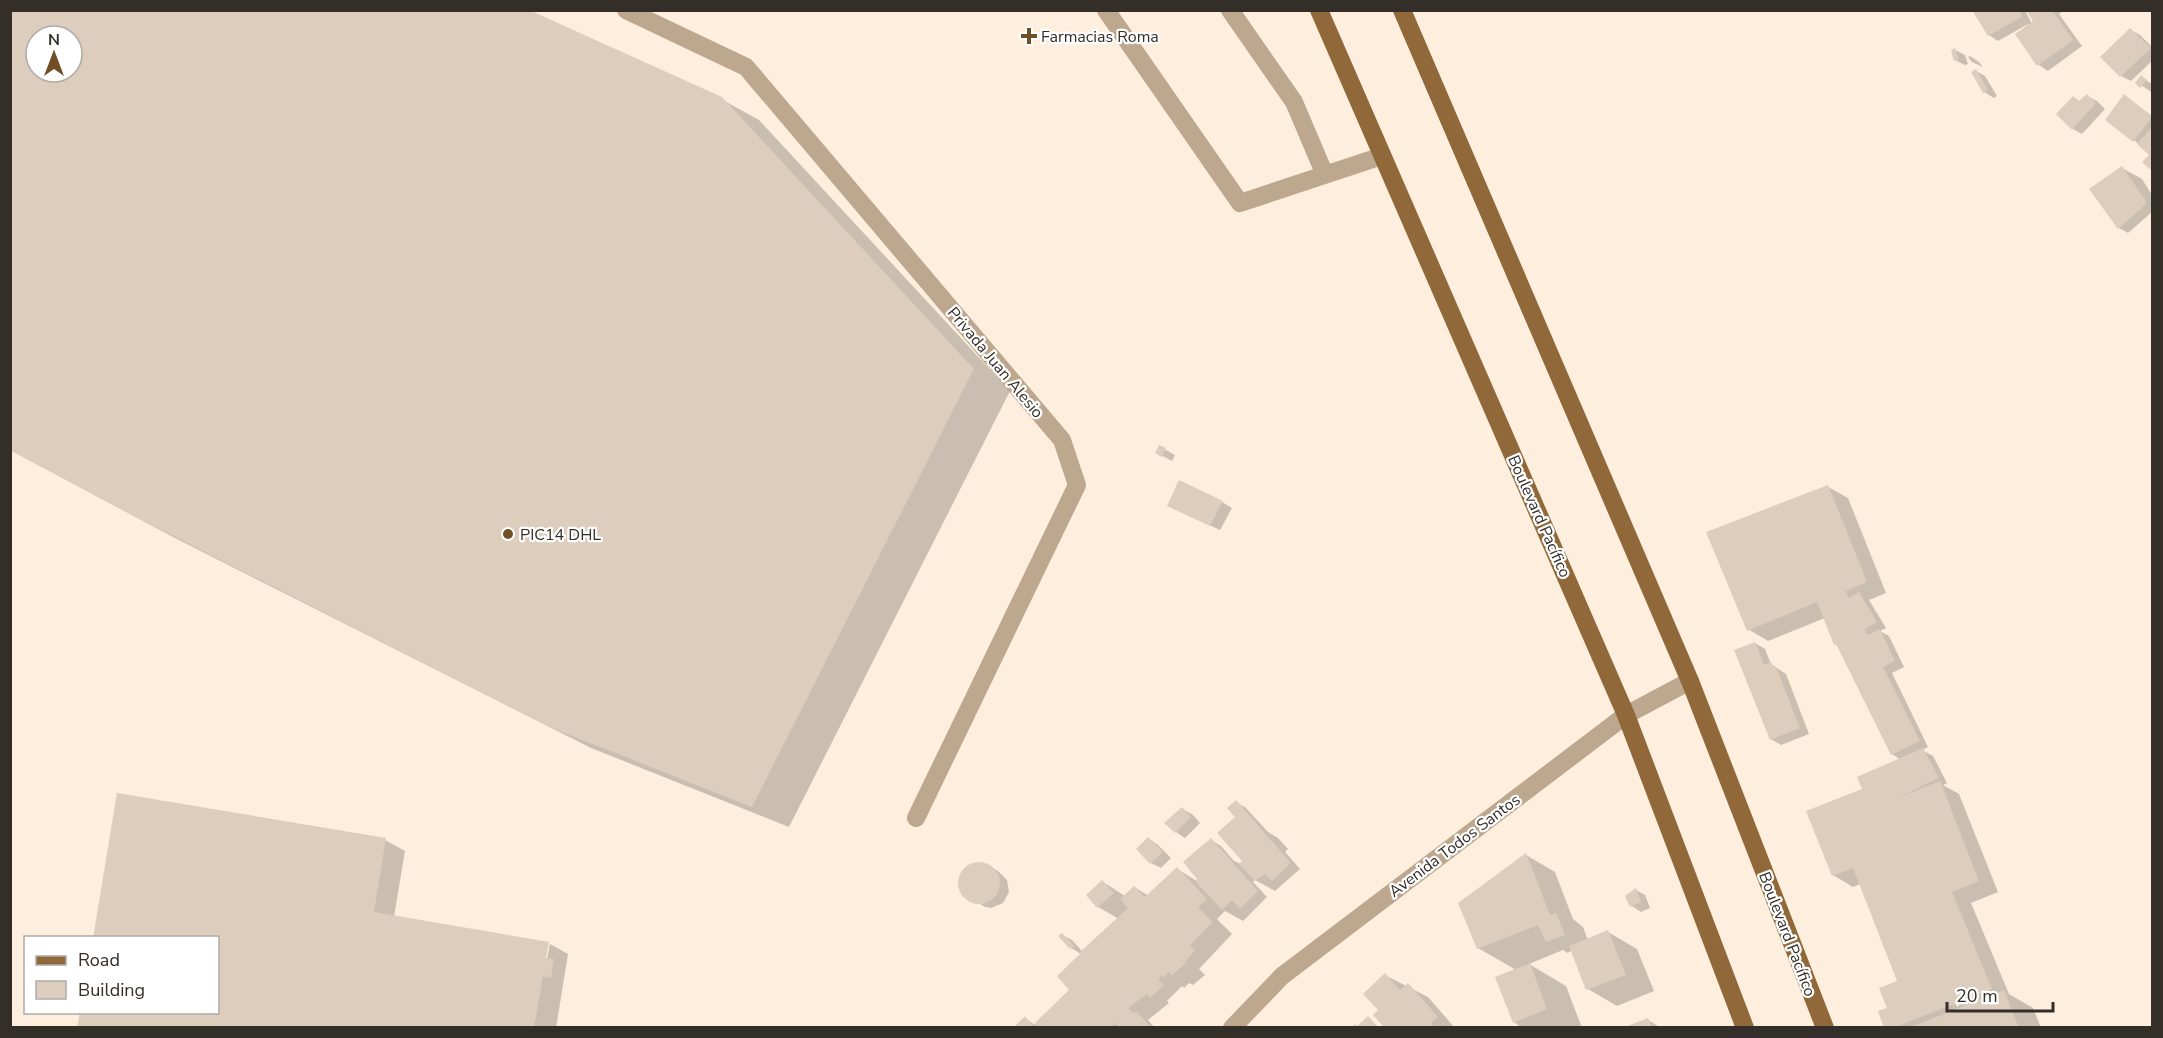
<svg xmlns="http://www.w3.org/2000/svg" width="2163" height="1038" font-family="'Nunito Sans',sans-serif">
<rect width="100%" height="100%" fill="#fdeedd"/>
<path fill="#0003" fill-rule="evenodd" d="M10 10 721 99 759 120 1010 391 789 827 591 748 173 537 10 450ZM36 36H72V72H36Z
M1974 10H2025L2032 24 2036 21 2028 10H2064L2059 14 2082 46 2048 71 2039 65 2017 35 2029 26 2028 24 1998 41 1989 35Z
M2131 30 2140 35 2152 47V61L2131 81 2121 76Z
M1955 50 1965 55 1968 64 1965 65 1955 60Z
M1970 56 1979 62 1983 67 1972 62 1968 57Z
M1976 71 1985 76 1997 96 1994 98 1984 92Z
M2141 77 2152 84 2151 92 2137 82Z
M2087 96 2097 101 2105 109 2082 134 2073 129 2081 102Z
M2125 96 2152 116V169L2145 162 2151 155 2134 140Z
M2122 168 2142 179 2152 195V212L2128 233 2119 228Z
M1160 447 1175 455 1172 461 1157 453Z
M1828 487 1848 498 1886 593 1869 600 1886 628 1880 631 1889 636 1904 667 1892 673 1928 747 1922 750 1933 756 1947 783 1943 785 1959 794 1998 892 1971 903 2009 994 2033 1008 2041 1028H1886L1889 1009 1899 982 1860 884 1853 887 1833 875 1864 790 1901 760 1892 754 1839 646 1835 644 1825 618 1768 641 1748 629Z
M1222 502 1232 508 1220 530 1178 510Z
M1755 643 1765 649 1771 664 1786 674 1809 734 1781 745 1771 739Z
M1236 802 1246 808 1268 832 1278 838 1288 849 1285 852 1300 869 1275 891 1255 880 1253 882 1267 897 1243 921 1225 911 1217 919 1232 934 1199 969 1205 975 1193 985 1189 983 1184 988 1182 986 1167 1001 1169 1003 1148 1020 1155 1028H1015L1025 1018 1035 1025 1071 990 1081 954 1071 948 1061 936 1062 935 1072 940 1083 952 1119 919 1098 907 1088 895 1103 882 1125 896 1134 887 1149 896 1177 869 1197 881 1211 840 1221 846 1234 861 1241 864 1244 862Z
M1182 809 1192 814 1200 823 1185 838 1176 832Z
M1149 839 1158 845 1171 858 1161 868 1151 863Z
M385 840 405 851 394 917 544 959H547L550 944 568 954 556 1028H79L218 1012V938Z
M1526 855 1555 872 1573 919 1583 927 1588 940 1608 932 1637 949 1654 991 1617 1006 1588 989 1573 950 1567 953 1563 950 1529 964 1566 986 1582 1028H1522L1514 1022 1516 970 1478 948Z
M975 864 987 865 998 871 1007 880 1009 892 1003 903 991 908 985 907 964 894 960 882 964 870Z
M1636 890 1645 895 1650 908 1641 912 1632 906 1627 897Z
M1385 975 1428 997 1455 1028H1387L1380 1010Z
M1648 1020 1661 1028H1629Z"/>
<path fill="#dccdbc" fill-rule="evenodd" d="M10 10H529L722 97 974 369 752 807 552 728 134 516 10 450ZM36 36H72V72H36Z
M1972 10H2019L2022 17 1988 36Z
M2026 10H2052L2073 40 2037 66 2015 34 2033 21Z
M2130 28 2151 48 2120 77 2100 57Z
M1955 48 1959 59 1954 61 1951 50Z
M1976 69 1988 90 1983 93 1971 72Z
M2141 75 2147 80 2140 88 2135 83Z
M2087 94 2096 103 2072 130 2056 114 2073 96 2079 101Z
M2124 94 2152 117 2133 142 2105 120Z
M2150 130 2152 132V171L2142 162 2149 155 2137 144Z
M2122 166 2147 203 2118 229 2089 189Z
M1159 445 1166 448 1162 457 1155 453Z
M1179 480 1223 501 1210 526 1167 506Z
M1828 485 1867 582 1846 591 1849 598 1859 592 1877 622 1865 629 1867 635 1880 629 1895 661 1883 667 1920 741 1891 755 1836 644 1834 645 1817 602 1747 631 1706 532Z
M1755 642 1764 665 1771 662 1774 668 1776 667 1800 728 1770 740 1734 650Z
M1923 748 1939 778 1897 798 1940 781 1979 881 1952 892 1992 989 1893 1028H1884L1878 1011 1887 1008 1879 988 1897 981 1853 868 1832 876 1806 811 1862 789 1857 777Z
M117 793 386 838 374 912 549 942 546 958 554 959 551 978 543 976 534 1028H77L80 1012H218V938H93Z
M1236 800 1291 863 1272 881 1265 874 1255 881 1239 864 1242 861 1217 833 1235 817 1227 808Z
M1182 807 1191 817 1175 833 1164 823Z
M1148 837 1163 852 1150 864 1136 849Z
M1211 838 1258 891 1240 909 1232 900 1222 910 1195 881 1197 879 1183 862Z
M1526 853 1550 915 1556 913 1565 935 1546 942 1538 925 1477 949 1458 903Z
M958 883a21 21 0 1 1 42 0a21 21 0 1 1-42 0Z
M1177 867 1207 899 1198 907 1213 922 1190 945 1195 950 1185 962 1186 963 1172 975 1169 972 1163 978 1162 975 1158 979 1164 985 1150 998 1147 994 1128 1008 1133 1013 1136 1011 1152 1028H1119L1115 1023 1111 1028H1039L1035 1023 1069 990 1057 976 1081 953 1080 952 1128 908 1120 899 1134 886 1145 897Z
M1102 880 1114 893 1097 908 1086 895Z
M1636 888 1641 902 1630 907 1625 896Z
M1608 930 1626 975 1586 990 1569 946Z
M1062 933 1074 946 1070 949 1058 936Z
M1530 963 1547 1009 1513 1023 1495 977Z
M1385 973 1400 990 1408 983 1438 1017 1431 1023 1435 1028H1385L1373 1015 1378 1010 1363 994Z
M2004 990 2019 1028H1911V1027Z
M1025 1016 1035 1028H1013Z
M1368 1016 1379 1028H1352L1355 1024 1357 1026Z
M1648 1018 1652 1028H1625V1027Z"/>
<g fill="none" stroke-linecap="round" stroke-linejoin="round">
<path stroke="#bda78e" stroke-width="18" d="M626 10 746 67 1062 440 1077 485 916 818
M1106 10 1240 203 1382 156
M1230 10 1294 102 1325 175
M1232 1028 1282 976 1626 715 1690 681"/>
<path stroke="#906839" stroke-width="18" d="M1319 10 1626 715 1745 1028
M1402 10 1690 681 1825 1028"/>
</g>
<g fill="#704f26" stroke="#fff" stroke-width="2">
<path d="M1026 27h6v6h6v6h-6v6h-6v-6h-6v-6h6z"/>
<circle cx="508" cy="534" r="6"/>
</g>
<g text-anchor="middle" stroke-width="4.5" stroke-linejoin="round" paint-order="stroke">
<g font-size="16" fill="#342e28" stroke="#fff" text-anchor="start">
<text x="1041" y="42">Farmacias Roma</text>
<text x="520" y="540">PIC14 DHL</text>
</g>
<g font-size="16" fill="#342e28" stroke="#fff">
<text transform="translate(996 362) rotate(50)" y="6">Privada Juan Alesio</text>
<text transform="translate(1540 516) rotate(66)" y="6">Boulevard Pacífico</text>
<text transform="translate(1454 845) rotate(-37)" y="6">Avenida Todos Santos</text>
<text transform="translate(1788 934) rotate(69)" y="6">Boulevard Pacífico</text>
</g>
</g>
<rect width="2163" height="1038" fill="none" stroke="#342e28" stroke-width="24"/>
<rect x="24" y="936" width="195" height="78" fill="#ffffff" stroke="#aeaba9" stroke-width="1.5"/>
<rect x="36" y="956" width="30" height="9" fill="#906839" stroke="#aeaba9" stroke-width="1.5"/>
<text x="78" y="966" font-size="18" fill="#342e28">Road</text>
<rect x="36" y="981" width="30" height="18" fill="#dccdbc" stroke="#aeaba9" stroke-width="1.5"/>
<text x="78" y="996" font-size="18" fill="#342e28">Building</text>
<g transform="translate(54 54)"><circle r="28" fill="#ffffff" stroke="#aeaba9" stroke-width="1.5"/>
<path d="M0-4.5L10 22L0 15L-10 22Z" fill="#704f26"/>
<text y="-9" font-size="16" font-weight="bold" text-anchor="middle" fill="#342e28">N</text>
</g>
<path d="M1947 1002v9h106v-9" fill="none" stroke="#342e28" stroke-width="3"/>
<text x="1956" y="1002" font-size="18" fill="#342e28" stroke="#ffffff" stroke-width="4.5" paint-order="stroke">20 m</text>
</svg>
